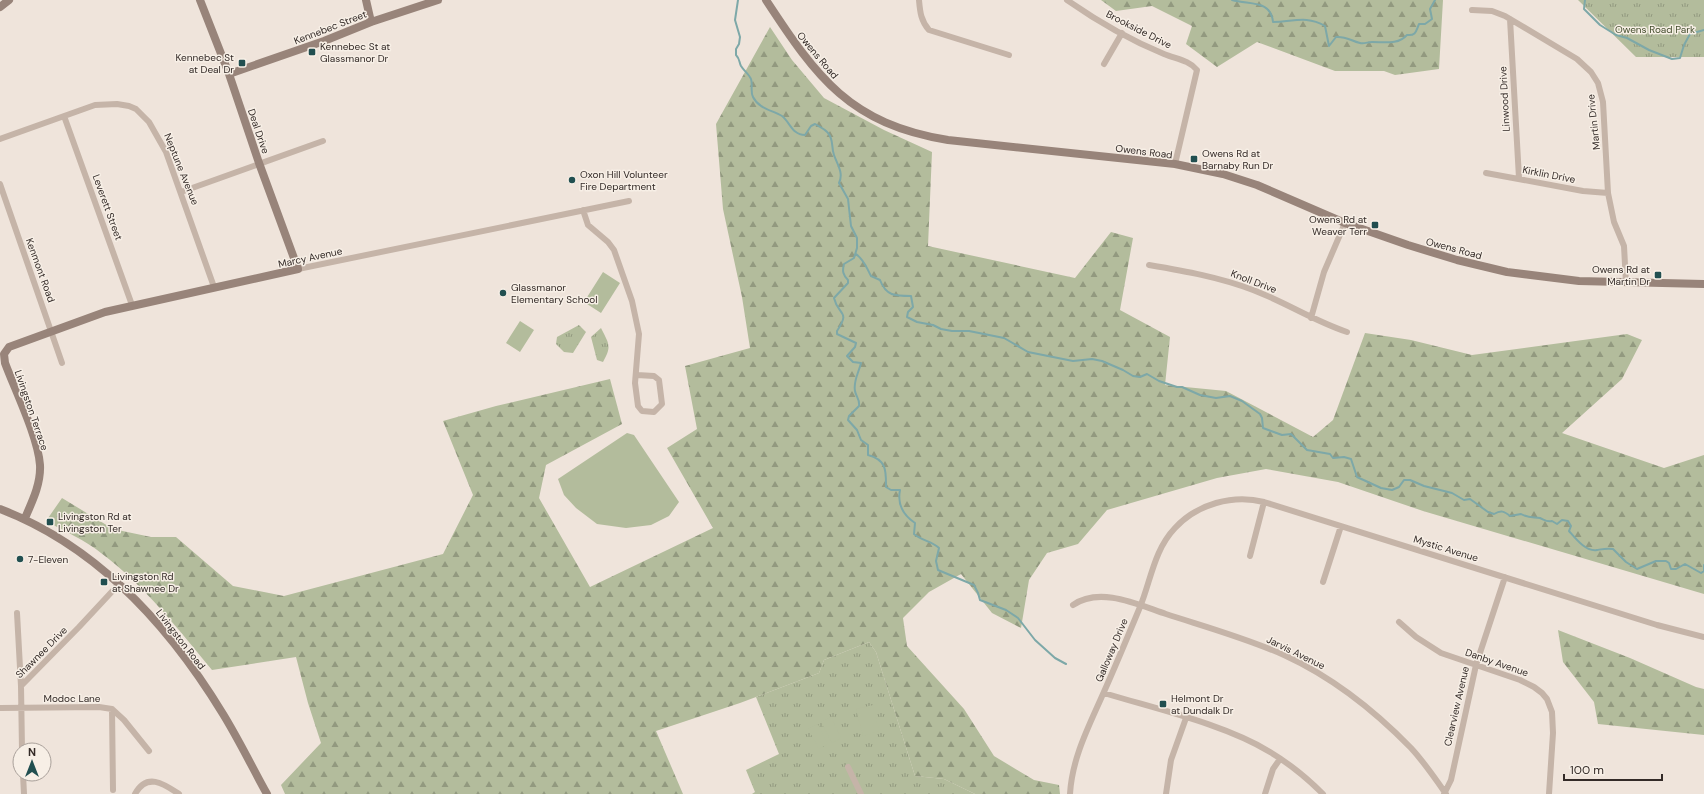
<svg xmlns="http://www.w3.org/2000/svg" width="1704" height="794" font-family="'DM Sans',sans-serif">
<defs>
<pattern id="grass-tufts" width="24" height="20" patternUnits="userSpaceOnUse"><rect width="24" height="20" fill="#b3bc9c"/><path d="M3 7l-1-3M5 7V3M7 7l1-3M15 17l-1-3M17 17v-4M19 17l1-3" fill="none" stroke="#92997f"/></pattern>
<pattern id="forest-firs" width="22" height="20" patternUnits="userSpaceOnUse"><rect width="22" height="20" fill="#b3bc9c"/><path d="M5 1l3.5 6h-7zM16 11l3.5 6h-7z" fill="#92997f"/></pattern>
</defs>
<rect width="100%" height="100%" fill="#efe4db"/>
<path fill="url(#grass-tufts)" d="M1578 0H1704V57H1636Z
M579 325 586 332 573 353 564 352 556 344 557 337Z
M601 328C609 344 612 346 603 362L597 360 591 337Z
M869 642 876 652 915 776 944 779 975 794H752L755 792 746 770 779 754 756 697 819 673 824 660Z"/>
<path fill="url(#forest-firs)" d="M1101 0H1443L1439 69 1395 75 1384 71H1335L1257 42 1217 67 1186 44 1192 26 1152 6 1116 11Z
M770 27 792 60 824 98 884 130 932 152 928 246 1075 278 1111 232 1133 238 1120 310 1170 337 1165 385 1226 391 1313 437 1333 420 1365 333 1411 340 1472 355 1627 334 1642 340 1622 379 1562 433 1664 468 1704 455V594L1423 511 1338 482 1266 469 1217 478 1107 510 1078 544 1047 553 1029 580 1021 628 992 613 961 574 929 592 903 618 907 646 964 709 994 756 1034 780 1059 785 1060 794H975L944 779 915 776 876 652 869 642 824 660 819 673 740 703 656 731 683 794H285L281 785 321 743 308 703 296 657 212 670C178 629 145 586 101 553 85 540 64 531 46 521L62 498 113 529 151 537H176L233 586 284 596 443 554 473 495 443 421 496 406 610 379 622 424 546 465 539 498 590 587 713 528 667 448 697 429 685 366 750 348 742 297 723 209 716 124Z
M1558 630 1630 658 1696 687 1704 689V735L1598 724 1594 702 1563 662Z"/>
<path fill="#b3bc9c" d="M603 272 620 283 601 313 584 302Z
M520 321 534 330 520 352 506 343Z
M627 433 634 435 679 502 669 516 651 525 626 528 597 524 576 508 564 495 558 479Z
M873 705 879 731 863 736 856 709Z
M831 717 841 738 832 743 821 722Z
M818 724 828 744 819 749 808 729Z"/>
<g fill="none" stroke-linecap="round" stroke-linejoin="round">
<path stroke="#7da8a8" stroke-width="2" d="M738 0 735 20 740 37 739 44 736 49V55C740 59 739 62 741 66 744 71 749 74 751 79 753 85 750 91 753 97 759 109 772 110 782 116 790 122 792 135 805 135L811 126 815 124C820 127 825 129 828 133 834 140 831 147 834 155 837 164 844 173 839 183L848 199 851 226 857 238V248L854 258 844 264C842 271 843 275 848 280V283L834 298C838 316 851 310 837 331V334L856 343 855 347 847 356 853 362 861 363C859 372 853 381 855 391 856 397 860 399 859 406L849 416 848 420 857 430 861 440 868 445V455C887 460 886 471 886 487L891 490H900C897 505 903 515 915 523L914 534C922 541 932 541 939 548L936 561 938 570 974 585 978 593 980 600 1006 610 1018 618 1035 640 1055 658 1066 664
M1232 0C1251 5 1271 0 1273 22 1293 22 1306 15 1325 26L1329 46 1336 37C1346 36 1351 41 1360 43 1364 44 1368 42 1372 42 1385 42 1398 45 1407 35 1416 36 1416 31 1419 24H1425L1432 19 1430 9 1435 0
M1585 0 1584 9 1600 25 1616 35 1627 38 1649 50 1672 59 1680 58 1684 45 1690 34 1704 30
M856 254C865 261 866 267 871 276L880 280C886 296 895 296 911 296L913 307 908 312 907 317 917 322 933 325 941 329 952 331H969L1004 338 1028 352 1073 361 1092 359 1102 361 1123 370 1133 376 1140 377 1147 374 1159 381 1177 387H1182L1200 395 1216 398 1230 396 1242 401 1260 414 1262 418 1263 428 1282 435 1291 434 1307 450 1330 454 1333 458 1344 457 1351 459 1357 477 1381 488 1392 490 1399 487 1404 480H1410L1424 486 1452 493 1464 500 1470 499 1488 512 1494 514C1501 510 1504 511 1510 516L1521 514C1528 518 1532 517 1540 518 1545 520 1546 522 1552 521L1557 524 1562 520 1568 521 1571 526 1569 531C1576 539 1586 552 1597 550 1603 549 1607 548 1613 549L1626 562 1637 569 1656 561H1666L1669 563 1671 569H1676L1685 564 1701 573 1704 571V565"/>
<path stroke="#c5b4a8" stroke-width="6" d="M919 0C920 12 921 21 929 30L1009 55
M1067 0C1097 21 1130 40 1164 54 1176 59 1189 60 1197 70L1175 164
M1472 10 1492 11 1505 16 1577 59 1591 72 1598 83 1603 102 1608 193 1614 222 1624 246 1626 283
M1510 19 1519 178
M1104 64 1122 33
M64 116 132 305
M0 139 95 105 117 104 129 106 136 109 149 122 166 152 214 287
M1486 173 1583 191 1608 193
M0 184 62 363
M181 192 323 141
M583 210 588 225 608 242 614 250 632 301 639 334 635 383 638 406 642 411 654 412 662 404 659 380 654 376 637 375
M1149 265C1184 271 1219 277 1253 290 1285 302 1314 321 1347 332
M298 269 629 201
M1311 318 1324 272 1345 223
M1250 556 1264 502
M1323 582 1341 526
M1073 605C1100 586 1139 605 1166 614 1206 627 1246 638 1284 655 1332 677 1374 710 1411 748 1424 762 1435 778 1446 794
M17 613 21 686
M1399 622 1416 637 1441 653 1520 680 1534 687 1542 693 1547 699 1552 712 1553 733 1549 794
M1104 693C1156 709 1224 724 1270 752 1290 764 1307 778 1323 794
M0 708 99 707 112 709 124 720 149 751
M112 709 113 790
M22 750 21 686 79 627 119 584
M848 767 861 794
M23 774 24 794
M135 794C147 772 164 784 179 794
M1070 794C1072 758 1089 726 1103 694 1116 665 1128 636 1140 607 1151 580 1154 550 1175 528 1197 504 1233 494 1264 502L1657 625 1704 637
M1166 794 1171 760 1186 718
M1265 794 1273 769 1280 759
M1444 794 1451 780 1476 665 1505 577"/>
<path stroke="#98847a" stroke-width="8" d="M366 0 371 22
M766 0C817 78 850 124 948 140L1175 164 1223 174 1257 185 1345 223 1408 245 1457 260 1507 272 1579 281 1704 284
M0 7 9 0
M229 74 324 41 371 22 438 0
M0 509C97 546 170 627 223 714 239 740 252 767 267 794
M25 518C32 502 41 484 40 465 38 437 15 390 5 363L4 354 9 347 105 312 298 269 259 163 229 74 200 0"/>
</g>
<g fill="#214f50" stroke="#f7efe6" stroke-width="1.5">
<rect x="308" y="48" width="8" height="8" rx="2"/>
<rect x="238" y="59" width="8" height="8" rx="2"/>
<rect x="1190" y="155" width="8" height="8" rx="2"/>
<circle cx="572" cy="180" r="4"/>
<rect x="1371" y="221" width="8" height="8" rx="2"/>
<rect x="1654" y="271" width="8" height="8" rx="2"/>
<circle cx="503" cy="293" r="4"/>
<rect x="46" y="518" width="8" height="8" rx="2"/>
<circle cx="20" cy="559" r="4"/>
<rect x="100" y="578" width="8" height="8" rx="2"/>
<rect x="1159" y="700" width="8" height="8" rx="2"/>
</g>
<g text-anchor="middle" stroke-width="3" stroke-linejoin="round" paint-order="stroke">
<g font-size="10" fill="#332a27" stroke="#f7efe6">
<text transform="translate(330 27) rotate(-21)" y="4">Kennebec Street</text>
<text transform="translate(1139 29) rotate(27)" y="4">Brookside Drive</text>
<text transform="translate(818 55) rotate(50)" y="4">Owens Road</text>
<text transform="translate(1504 99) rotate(-93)" y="4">Linwood Drive</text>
<text transform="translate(1593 122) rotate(-96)" y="4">Martin Drive</text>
<text transform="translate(259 131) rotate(71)" y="4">Deal Drive</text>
<text transform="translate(1144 151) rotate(7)" y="4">Owens Road</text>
<text transform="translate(182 169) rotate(68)" y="4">Neptune Avenue</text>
<text transform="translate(1549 174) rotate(11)" y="4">Kirklin Drive</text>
<text transform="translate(108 207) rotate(70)" y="4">Leverett Street</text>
<text transform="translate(1454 248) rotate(15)" y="4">Owens Road</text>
<text transform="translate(310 257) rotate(-12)" y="4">Marcy Avenue</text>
<text transform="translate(41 270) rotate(70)" y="4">Kenmont Road</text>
<text transform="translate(1254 281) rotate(21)" y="4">Knoll Drive</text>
<text transform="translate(32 410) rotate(71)" y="4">Livingston Terrace</text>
<text transform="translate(1446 548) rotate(17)" y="4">Mystic Avenue</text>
<text transform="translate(181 639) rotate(52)" y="4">Livingston Road</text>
<text transform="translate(1111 650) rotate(-67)" y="4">Galloway Drive</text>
<text transform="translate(41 652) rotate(-45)" y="4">Shawnee Drive</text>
<text transform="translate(1296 652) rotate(26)" y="4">Jarvis Avenue</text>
<text transform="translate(1497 662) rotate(19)" y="4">Danby Avenue</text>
<text x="72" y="702">Modoc Lane</text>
<text transform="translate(1456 706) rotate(-77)" y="4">Clearview Avenue</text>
</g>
<g font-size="10" fill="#444e2e" stroke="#f7efe6">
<text x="1655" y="33">Owens Road Park</text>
</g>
<g font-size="10" fill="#332a27" stroke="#f7efe6" text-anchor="start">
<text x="320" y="50">Kennebec St at<tspan x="320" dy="12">Glassmanor Dr</tspan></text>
<text x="234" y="61" text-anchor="end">Kennebec St<tspan x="234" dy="12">at Deal Dr</tspan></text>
<text x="1202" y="157">Owens Rd at<tspan x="1202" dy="12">Barnaby Run Dr</tspan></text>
<text x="580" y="178">Oxon Hill Volunteer<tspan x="580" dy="12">Fire Department</tspan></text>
<text x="1367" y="223" text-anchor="end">Owens Rd at<tspan x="1367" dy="12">Weaver Terr</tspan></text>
<text x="1650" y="273" text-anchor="end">Owens Rd at<tspan x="1650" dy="12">Martin Dr</tspan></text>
<text x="511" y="291">Glassmanor<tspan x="511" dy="12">Elementary School</tspan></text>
<text x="58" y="520">Livingston Rd at<tspan x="58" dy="12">Livingston Ter</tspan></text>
<text x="28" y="563">7-Eleven</text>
<text x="112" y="580">Livingston Rd<tspan x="112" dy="12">at Shawnee Dr</tspan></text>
<text x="1171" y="702">Helmont Dr<tspan x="1171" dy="12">at Dundalk Dr</tspan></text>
</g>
</g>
<g transform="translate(32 762)"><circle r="19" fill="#f7efe6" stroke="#a9a09a"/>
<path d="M0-3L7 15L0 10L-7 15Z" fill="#214f50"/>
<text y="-6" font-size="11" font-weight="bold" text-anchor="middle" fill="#332a27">N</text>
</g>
<path d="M1564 774v6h98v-6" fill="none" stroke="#332a27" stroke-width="2"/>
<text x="1570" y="774" font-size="12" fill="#332a27" stroke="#f7efe6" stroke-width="3" paint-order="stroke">100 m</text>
</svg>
